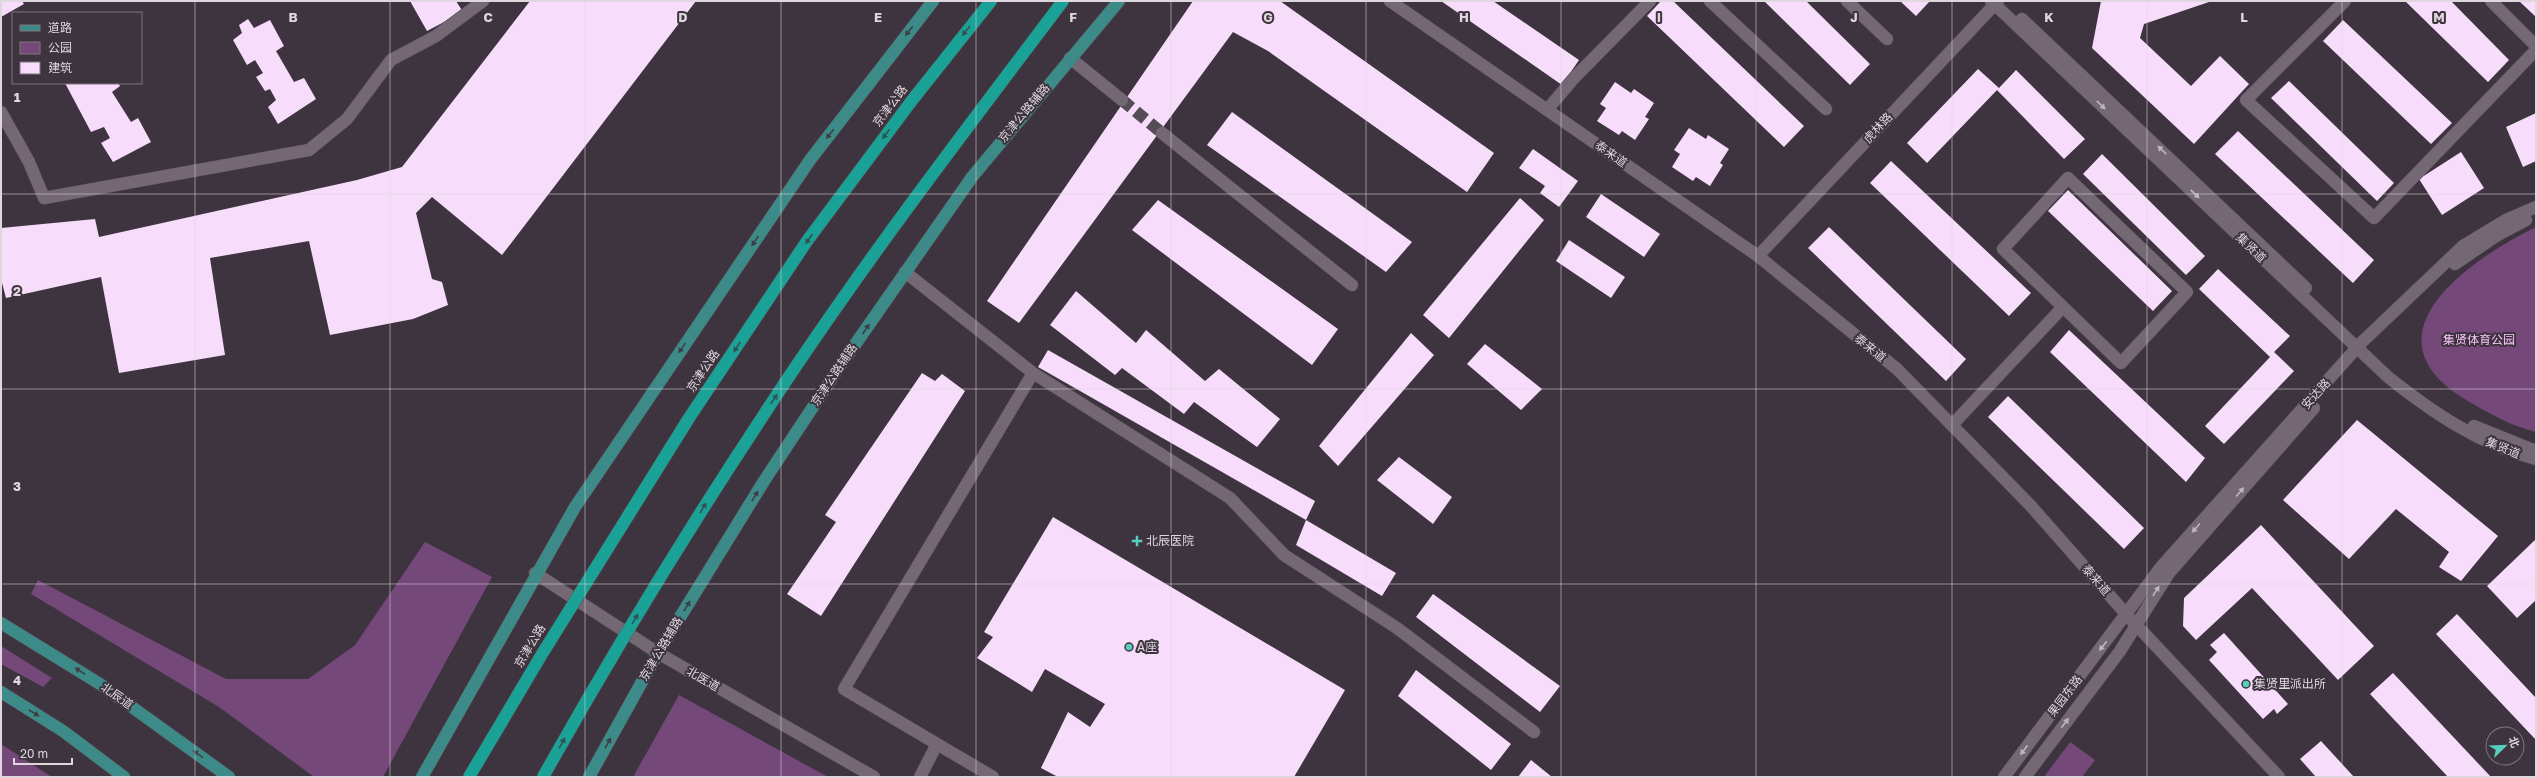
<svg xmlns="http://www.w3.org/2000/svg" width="2537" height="778" font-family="'Golos Text','Noto Sans SC',sans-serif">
<rect width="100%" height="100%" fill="#3e343f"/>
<path fill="#744879" d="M2536 227V432C2512 426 2494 416 2473 404 2357 340 2463 263 2536 227Z
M425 542 492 577 383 777H314L219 707 31 594 38 580 226 679H308L355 645Z
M1 646 52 678 43 687 1 664Z
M679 695 828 777H633Z
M2070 742 2095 760 2082 777H2044Z
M1 744 52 777H1Z"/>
<path fill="#f8dcfb" d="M1 1H22L24 4 1 17Z
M410 1H456L463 12 427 31Z
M530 1H696L502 255 432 197 416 213 432 279 442 282 448 305 413 319 330 335 309 241 210 258 225 355 119 373 101 277 6 298 1 279V228L95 219 99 237 357 180 402 167Z
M1193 1H1280L1494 153 1467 192 1268 51 1233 32 1019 323 987 301Z
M1441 1H1493L1579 60 1562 85Z
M1661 1H1673L1804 126 1784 147 1647 16Z
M1764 1H1806L1870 64 1850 85Z
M1900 1H1930L1916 16Z
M2101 1H2212L2144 24 2140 38 2191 86 2220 56 2249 84 2194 144 2092 48Z
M2405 1H2451L2509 60 2488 82Z
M2519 1H2536V17Z
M248 19 254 28 270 20 284 46 276 51 294 82 304 78 316 99 278 124 268 107 276 100 270 89 265 91 256 77 263 73 255 60 247 65 233 40 242 33 239 25Z
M2343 20 2452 123 2431 144 2323 41Z
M1978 69 1999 88 2016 70 2085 139 2064 159 1997 90 1927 163 1907 143Z
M2289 81 2394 183 2377 201 2271 98Z
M1615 82 1631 93 1634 89 1654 103 1645 117 1649 119 1635 140 1622 131 1619 135 1597 121 1606 108 1600 104Z
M65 83H118L120 86 112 92 131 122 138 118 151 142 113 162 101 143 110 138 104 127 91 132Z
M1232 112 1412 242 1386 272 1207 145Z
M2536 113V161L2523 167 2506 127Z
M1689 128 1706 139 1708 135 1729 149 1720 163 1723 165 1710 186 1696 177 1693 181 1672 167 1680 154 1674 150Z
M2238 131 2374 260 2353 283 2215 154Z
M1533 149 1578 181 1559 207 1540 193 1545 186 1519 168Z
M2461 152 2484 188 2442 215 2419 179Z
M2102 154 2205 256 2186 275 2083 174Z
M1891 161 2031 293 2009 316 1870 183Z
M2068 190 2172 291 2153 311 2048 211Z
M1601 194 1660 234 1644 257 1586 217Z
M1520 198 1544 220 1449 338 1423 315Z
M1158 200 1338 329 1312 365 1132 230Z
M1829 227 1966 359 1946 381 1808 248Z
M1569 240 1625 277 1611 298 1556 261Z
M2218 269 2290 336 2274 352 2294 371 2224 444 2205 426 2270 357 2199 289Z
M1076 291 1136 343 1146 330 1205 381 1219 369 1280 419 1257 447 1194 402 1184 414 1122 368 1115 375 1050 325Z
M2069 330 2205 458 2186 482 2050 352Z
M1411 333 1434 355 1338 466 1319 446Z
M1485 344 1542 389 1521 410 1467 364Z
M1048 350 1315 501 1306 520 1038 367Z
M922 373 935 381 942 374 965 391 821 616 787 594 836 522 825 515Z
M2008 396 2144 528 2124 549 1988 417Z
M2357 420 2498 536 2461 581 2439 567 2449 552 2396 509 2349 559 2283 500Z
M1399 457 1452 497 1433 524 1377 480Z
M1053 517 1345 690 1294 777H1058L1041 768 1068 712 1090 727 1105 704 1045 669 1032 692 977 658 993 637 984 632Z
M1306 520 1396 573 1382 596 1296 545Z
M2261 525 2374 646 2338 680 2252 588 2196 640 2183 626 2184 598Z
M2536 539V600L2517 618 2487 586Z
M1433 594 1560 686 1540 712 1416 617Z
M2457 614 2536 698V740L2436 634Z
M2224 633 2288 704 2277 714 2274 709 2263 719 2209 660 2217 652 2210 645Z
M1416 670 1511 744 1491 770 1398 696Z
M2393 673 2491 777H2448L2370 694Z
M2321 741 2354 777H2316L2300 759Z
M1531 760 1552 777H1518Z"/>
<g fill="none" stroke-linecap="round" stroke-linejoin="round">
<path stroke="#564c57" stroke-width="12" stroke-dasharray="12 6" stroke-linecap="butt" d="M1122 100 1162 133"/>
<g stroke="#59505a" stroke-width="13">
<path id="minor" d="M1390 1 1758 256 1897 369 2030 505 2126 614 2279 777
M1710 1 1826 109
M1847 1 1887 39
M1991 1 2388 377C2432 412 2480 445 2536 459
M2345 1 2246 100 2374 218 2536 50
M2491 1 2536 46
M2022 19 2306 288
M1070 58 1122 100
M1547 110 1574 78 1650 1
M1 112 29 162 44 198 309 150 347 119 391 60 436 36 483 1
M1162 133 1352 285
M2068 178 2187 292 2121 363 2003 249Z
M1758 256 1998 1
M2455 264 2496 236 2526 220
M905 272 1033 373 844 689 993 777
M1033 373 1230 498 1284 555 1397 628 1534 732
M1952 425 2063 307
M2474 426 2536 451
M535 573 658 653 874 777
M920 777 937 744
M2004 777 2161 567 2362 342 2463 246 2506 220 2536 207
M2025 777 2120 651 2169 573 2314 408"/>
</g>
<g stroke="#59505a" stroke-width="13">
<path id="major" d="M1 623 100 684 229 777
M1 692 63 731 124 777
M422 777 575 507 810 160 933 1
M589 777 658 653 764 481 838 369 972 177 1119 1"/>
</g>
<use href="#minor" stroke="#736874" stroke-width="12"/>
<use href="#major" stroke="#3d8b88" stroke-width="12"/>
<g stroke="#59505a" stroke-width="13" stroke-linecap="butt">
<path id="highway-bridge" d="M469 777 542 654 689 418 807 241 913 99 991 1
M543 777C612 654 685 534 763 416 856 273 960 137 1063 1"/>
</g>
<use href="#highway-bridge" stroke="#19a295" stroke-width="12"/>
</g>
<defs><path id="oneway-solid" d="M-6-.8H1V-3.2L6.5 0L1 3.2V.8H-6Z"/></defs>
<g fill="#3e3d46">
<use href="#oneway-solid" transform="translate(909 31) rotate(128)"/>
<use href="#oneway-solid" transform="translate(830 134) rotate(128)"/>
<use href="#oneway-solid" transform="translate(755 241) rotate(124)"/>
<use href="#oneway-solid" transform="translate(866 329) rotate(-56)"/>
<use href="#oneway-solid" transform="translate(682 348) rotate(124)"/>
<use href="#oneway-solid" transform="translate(755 496) rotate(-58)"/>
<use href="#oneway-solid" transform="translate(687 606) rotate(-58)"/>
<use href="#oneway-solid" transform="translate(80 671) rotate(-148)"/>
<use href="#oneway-solid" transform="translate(34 713) rotate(32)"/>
<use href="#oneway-solid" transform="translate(608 743) rotate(-61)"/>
<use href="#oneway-solid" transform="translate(198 754) rotate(-144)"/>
</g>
<g fill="#355054">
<use href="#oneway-solid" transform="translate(966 31) rotate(129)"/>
<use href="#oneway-solid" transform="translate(886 134) rotate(127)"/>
<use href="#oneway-solid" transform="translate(809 239) rotate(126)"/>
<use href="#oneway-solid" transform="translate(737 347) rotate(124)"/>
<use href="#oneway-solid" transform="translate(774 399) rotate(-55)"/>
<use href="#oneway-solid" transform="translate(703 508) rotate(-58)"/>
<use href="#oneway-solid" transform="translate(635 619) rotate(-59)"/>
<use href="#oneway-solid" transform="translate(562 743) rotate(-61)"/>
</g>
<g fill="#beb6be">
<use href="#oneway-solid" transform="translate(2101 105) rotate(44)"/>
<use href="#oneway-solid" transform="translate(2162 150) rotate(-137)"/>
<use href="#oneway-solid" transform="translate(2195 194) rotate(44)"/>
<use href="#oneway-solid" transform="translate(2240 492) rotate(-49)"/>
<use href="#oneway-solid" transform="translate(2196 528) rotate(132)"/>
<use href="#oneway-solid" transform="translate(2156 591) rotate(-57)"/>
<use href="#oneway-solid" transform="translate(2103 646) rotate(128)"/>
<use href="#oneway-solid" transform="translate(2065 723) rotate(-53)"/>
<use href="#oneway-solid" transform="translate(2024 750) rotate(127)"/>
</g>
<path fill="none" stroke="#ded7de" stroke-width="1" stroke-opacity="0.55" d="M195 1V777M390 1V777M585 1V777M781 1V777M976 1V777M1171 1V777M1366 1V777M1561 1V777M1756 1V777M1952 1V777M2147 1V777M2342 1V777M1 194H2536M1 389H2536M1 584H2536"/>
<g fill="#58cec0" stroke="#3e343f" stroke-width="1.5">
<path d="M1135 535h4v4h4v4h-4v4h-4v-4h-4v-4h4z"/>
<circle cx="1129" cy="647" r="4"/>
<circle cx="2246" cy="684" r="4"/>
</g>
<g text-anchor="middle" stroke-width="4" stroke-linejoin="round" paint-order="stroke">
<g font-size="12" fill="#ded7de" stroke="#3e343f">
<text transform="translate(890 106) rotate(-53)" y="4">京津公路</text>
<text transform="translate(1024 113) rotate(-50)" y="4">京津公路辅路</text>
<text transform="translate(1878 128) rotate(-47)" y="4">虎林路</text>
<text transform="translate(1611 154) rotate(35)" y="4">泰来道</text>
<text transform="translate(2251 248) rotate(44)" y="4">集贤道</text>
<text transform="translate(1870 348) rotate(39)" y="4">泰来道</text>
<text transform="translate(703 371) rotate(-56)" y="4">京津公路</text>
<text transform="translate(834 375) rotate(-56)" y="4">京津公路辅路</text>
<text transform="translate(2316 394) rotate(-48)" y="4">安达路</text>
<text transform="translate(2503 448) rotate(22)" y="4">集贤道</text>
<text transform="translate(2096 580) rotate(49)" y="4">泰来道</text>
<text transform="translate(530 646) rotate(-59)" y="4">京津公路</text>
<text transform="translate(661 649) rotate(-59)" y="4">京津公路辅路</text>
<text transform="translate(703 679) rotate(30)" y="4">北医道</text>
<text transform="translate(117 696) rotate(35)" y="4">北辰道</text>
<text transform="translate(2065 696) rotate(-53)" y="4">果园东路</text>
</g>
<g font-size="12" fill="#f7c3fc" stroke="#3e343f">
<text x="2479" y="344">集贤体育公园</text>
</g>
<g font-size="12" fill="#ded7de" stroke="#3e343f" text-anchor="start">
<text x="1146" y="545">北辰医院</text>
<text x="1137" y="651">A座</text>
<text x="2254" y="688">集贤里派出所</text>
</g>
</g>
<g font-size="13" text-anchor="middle" font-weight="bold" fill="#ded7de" stroke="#3e343f" stroke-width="4" stroke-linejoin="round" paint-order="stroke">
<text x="293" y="22">B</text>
<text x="488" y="22">C</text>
<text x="683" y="22">D</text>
<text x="878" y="22">E</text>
<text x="1073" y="22">F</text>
<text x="1268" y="22">G</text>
<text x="1464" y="22">H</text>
<text x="1659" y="22">I</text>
<text x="1854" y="22">J</text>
<text x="2049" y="22">K</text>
<text x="2244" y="22">L</text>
<text x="2439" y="22">M</text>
<text x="17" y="102">1</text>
<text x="17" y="296">2</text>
<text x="17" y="491">3</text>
<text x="17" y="685">4</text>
</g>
<rect width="2537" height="778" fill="none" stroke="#ded7de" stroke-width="4"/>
<rect x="12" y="12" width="130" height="72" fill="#3e343f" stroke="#7e757f"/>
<rect x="20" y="25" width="20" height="6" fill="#3d8b88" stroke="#7e757f"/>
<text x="48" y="32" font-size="12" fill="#ded7de">道路</text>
<rect x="20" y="42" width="20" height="12" fill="#744879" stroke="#7e757f"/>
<text x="48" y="52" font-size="12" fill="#ded7de">公园</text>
<rect x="20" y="62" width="20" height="12" fill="#f8dcfb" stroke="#7e757f"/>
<text x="48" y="72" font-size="12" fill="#ded7de">建筑</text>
<g transform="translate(2505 746) rotate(67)"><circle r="19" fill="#3e343f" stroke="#7e757f"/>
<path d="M0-3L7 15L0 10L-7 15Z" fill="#58cec0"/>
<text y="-6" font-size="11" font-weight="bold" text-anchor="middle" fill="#ded7de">北</text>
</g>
<path d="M14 758v6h58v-6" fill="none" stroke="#ded7de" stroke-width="2"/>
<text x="20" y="758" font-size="12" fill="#ded7de" stroke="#3e343f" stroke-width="3" paint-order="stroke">20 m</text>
</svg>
